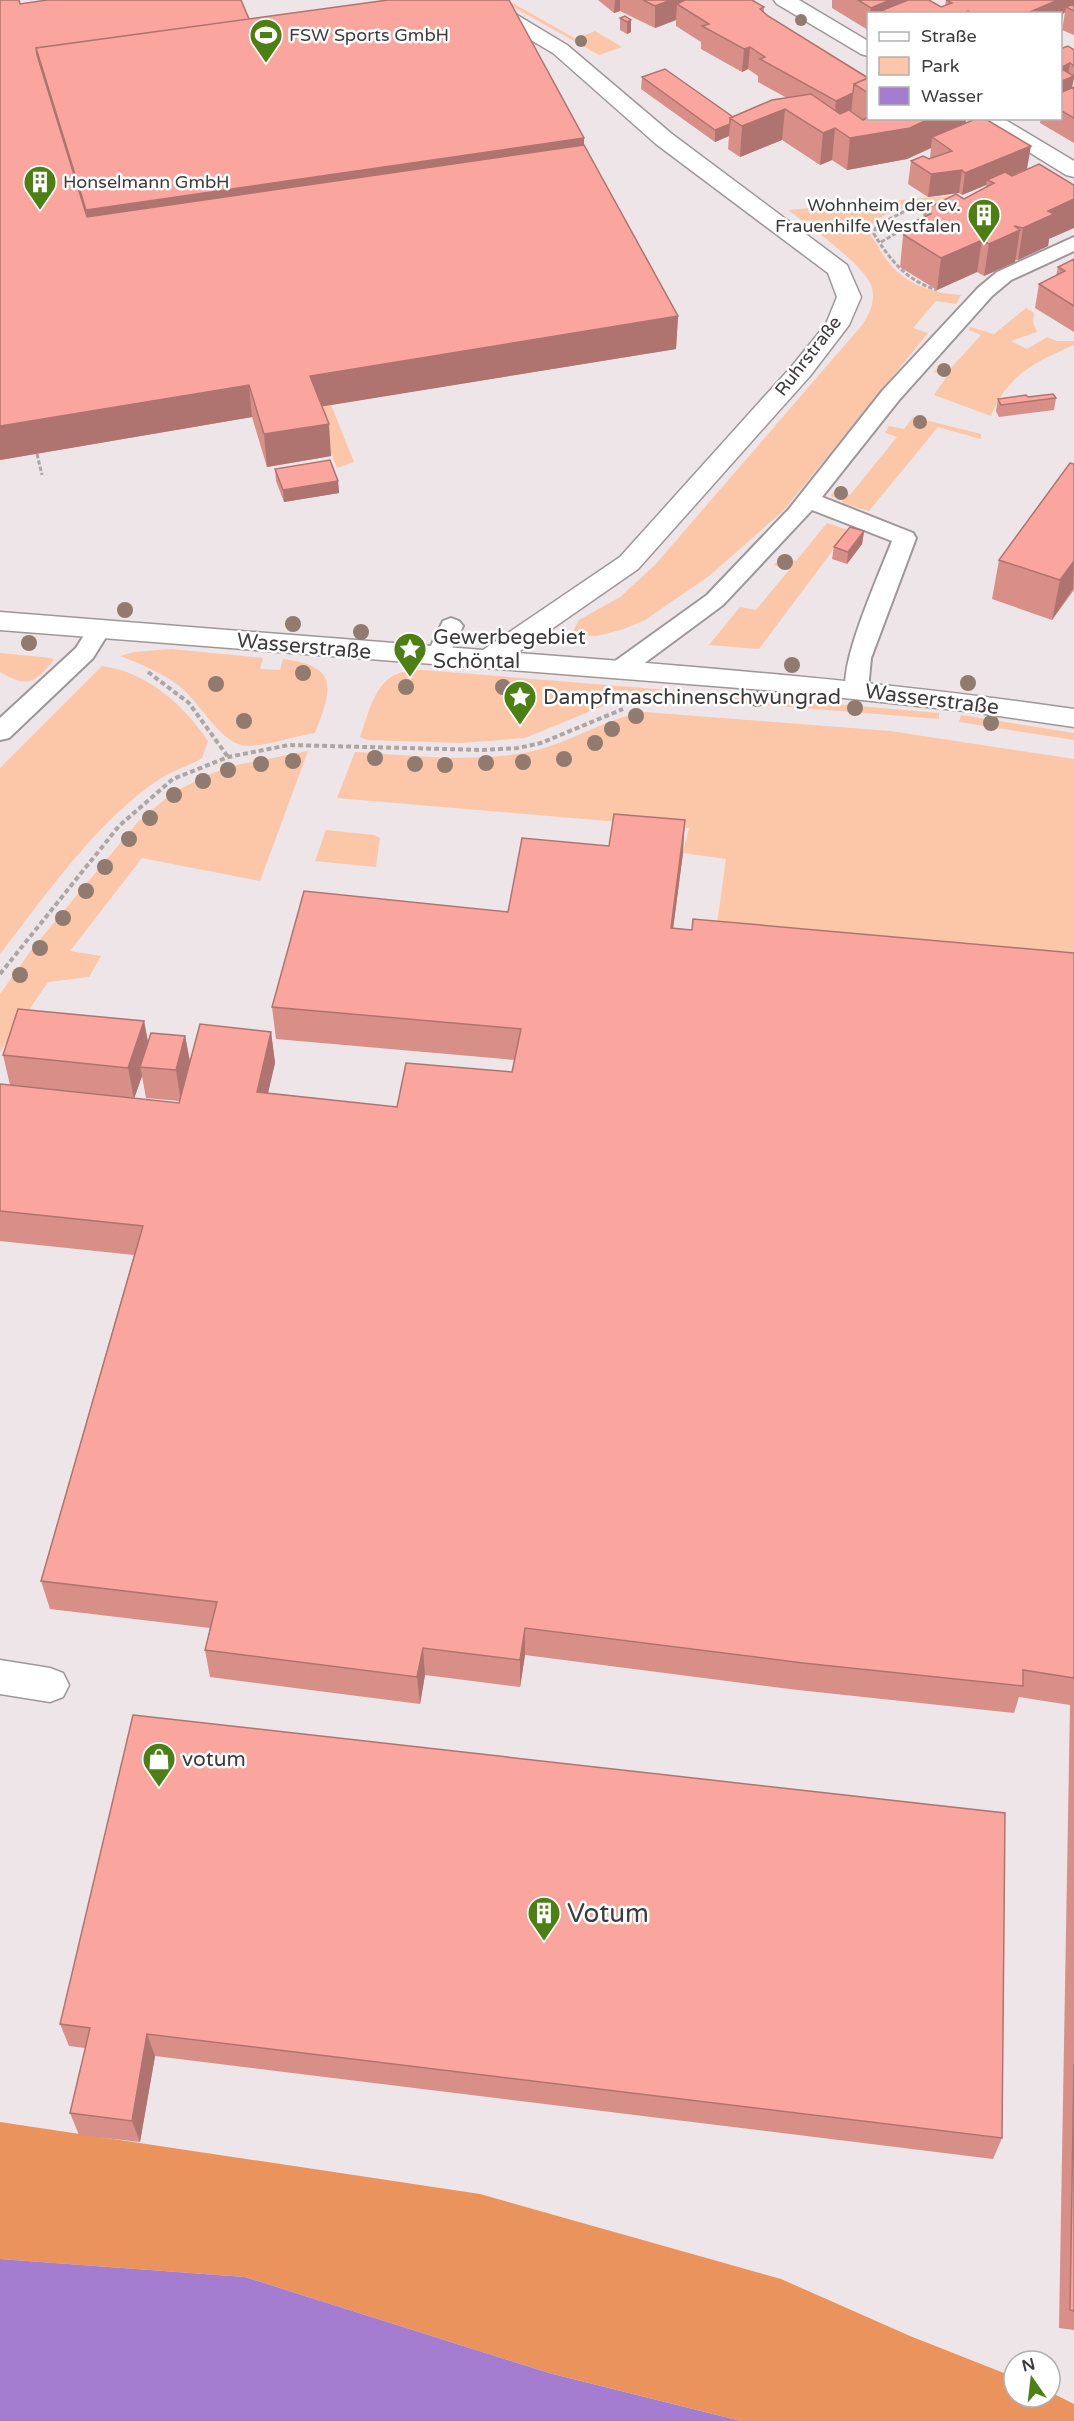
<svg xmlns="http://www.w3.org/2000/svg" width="1074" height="2421" font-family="'Varela Round',sans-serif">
<rect width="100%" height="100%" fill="#ede5e7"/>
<path fill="#fbc7a8" d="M501 0H507L576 39 595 31 622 47 599 55Z
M958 195 964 198C932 209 893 200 869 228 870 237 875 240 879 248 896 280 926 293 961 295L956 304 936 301 913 328 928 333 783 511 709 576 645 620 624 629 597 636 571 635 579 620 620 597 655 565 863 324C871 311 876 299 871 285 862 263 808 225 788 210Z
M1026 308 1034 313 1033 322 1037 332 1011 341 1027 349 1047 337 1057 341H1074V345C1035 362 1008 374 991 416L934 395 947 376 934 372 940 365 951 368 981 335 969 330 970 327 994 334Z
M331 405 354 462 337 468 313 408Z
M913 417 981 434V439L938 427 869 511 842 503 843 500 830 496 838 487 850 495 897 437 885 433 889 426 904 429Z
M827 523 848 530 759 649 709 645 740 607 756 610 789 570 774 565 782 556 796 561Z
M171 649 263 658 260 669 280 670 283 659C340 666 332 689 315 733 294 736 270 745 251 746 221 748 202 703 178 685 160 672 141 664 120 656L134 652Z
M0 653 51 658 54 660C33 684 28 688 0 672Z
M102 666C147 672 184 705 208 741L202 758C189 766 174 770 161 778 97 820 47 894 0 954V768Z
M423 670 681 691 679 697 618 700 525 738 461 743 367 740 360 737C373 701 377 668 423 670Z
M694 692 939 713V719L692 699Z
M645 712 890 731 1074 759V985L713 953 726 859 683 853 689 828 337 798 355 752C413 755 476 764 533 751 572 742 606 718 645 712Z
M961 715 1074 733V740L959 722Z
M308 751 260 881 142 858 70 951 101 956 89 977 48 982 0 1052V994L32 949 137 823 171 794 207 775 237 765Z
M326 830 374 835 380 838 376 867 315 861Z"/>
<path fill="#ea935c" d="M0 2122 480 2194 781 2279 910 2336 1014 2377V2397H1050V2392L1074 2404V2421H741L549 2373 245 2277 0 2259Z"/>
<path fill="#a57dd0" d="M0 2259 245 2277 549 2373 741 2421H0Z"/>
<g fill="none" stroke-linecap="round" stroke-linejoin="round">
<g stroke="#9e9799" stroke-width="4">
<path id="lane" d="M1074 237V251L1011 280 992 296 899 400 822 497 913 533 916 538 871 658 868 689 864 695 856 697 848 695C834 673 882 568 892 541L812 510 723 605 627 676 619 678 611 676 607 670 611 664 707 595 789 509 883 390 978 288 997 272Z
M451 618 459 621 463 626 446 661 438 664 430 661 426 656 443 621Z
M99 621 107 624 111 629 93 658 9 738 0 740V718L76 648 91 624Z"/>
</g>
<g stroke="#9e9799" stroke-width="3">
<path id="street" d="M467 0H492L567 45 672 134 847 265 861 297 849 325 810 376 638 569 517 653C703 667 889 682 1074 709V727L965 711 778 691 0 630V612L483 650 620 557 792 366 826 324 837 297 828 273 656 144 553 53 470 4Z
M774 0H799L868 41V56L861 54 777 4Z
M974 118H1002L1074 161V177L1066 175Z
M0 1660 50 1668 63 1673 69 1685 63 1697 50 1702 0 1694Z"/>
</g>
<path stroke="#aca6a7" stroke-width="3" stroke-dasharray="4.5 2" stroke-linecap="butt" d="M936 207 909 209 876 226 874 234C890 260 907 281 937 290
M881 242 895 234 894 219
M37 454 42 475"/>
<path stroke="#aca6a7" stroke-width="4" stroke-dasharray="5 3" stroke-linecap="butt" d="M148 672 189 703 228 757
M0 974 119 826 173 779 228 757 289 745 483 750 518 748 541 743 623 709"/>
<use href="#lane" fill="#fff" fill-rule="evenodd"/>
<use href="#street" fill="#fff" fill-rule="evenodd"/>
</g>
<g fill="#917b6f">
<circle cx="801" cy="20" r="6"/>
<circle cx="581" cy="41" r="6"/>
<circle cx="944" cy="370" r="7"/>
<circle cx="920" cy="422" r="7"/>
<circle cx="841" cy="493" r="7"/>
<circle cx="785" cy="562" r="8"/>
<circle cx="125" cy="610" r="8"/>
<circle cx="293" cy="624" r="8"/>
<circle cx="361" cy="632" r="8"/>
<circle cx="29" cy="643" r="8"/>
<circle cx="792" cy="665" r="8"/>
<circle cx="303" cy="673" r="8"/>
<circle cx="968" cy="683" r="8"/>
<circle cx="216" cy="684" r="8"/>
<circle cx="406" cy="687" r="8"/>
<circle cx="503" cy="687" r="8"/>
<circle cx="757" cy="699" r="8"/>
<circle cx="855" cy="708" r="8"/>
<circle cx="636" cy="716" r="8"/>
<circle cx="244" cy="721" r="8"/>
<circle cx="991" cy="723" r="8"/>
<circle cx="612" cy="729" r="8"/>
<circle cx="595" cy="743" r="8"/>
<circle cx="375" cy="758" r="8"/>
<circle cx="564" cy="759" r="8"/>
<circle cx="293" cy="761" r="8"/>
<circle cx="523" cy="762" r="8"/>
<circle cx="486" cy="763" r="8"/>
<circle cx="261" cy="764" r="8"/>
<circle cx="415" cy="764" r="8"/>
<circle cx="445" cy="765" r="8"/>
<circle cx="228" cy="770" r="8"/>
<circle cx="203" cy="781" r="8"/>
<circle cx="174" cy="795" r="8"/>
<circle cx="150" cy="818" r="8"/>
<circle cx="129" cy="839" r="8"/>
<circle cx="105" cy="867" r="8"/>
<circle cx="86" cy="891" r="8"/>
<circle cx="63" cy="918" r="8"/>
<circle cx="40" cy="948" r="8"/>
<circle cx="20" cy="975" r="8"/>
</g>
<path fill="#d78f88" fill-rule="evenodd" d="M598 0H752L764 7V13L768 16 868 77V118H966V124L1027 169 1011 175 1049 239 1048 246 1018 260H1015V262L984 276 977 272 937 290 900 267 904 226 923 218 924 210 964 199 986 188V185L962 195 959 193 928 197 908 184 911 161 930 158 931 148 907 159 847 170 832 160 820 165 782 140 740 157 728 149 729 136 715 142 641 89 642 77 733 117 787 98 758 82V76L748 69 742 72 701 49V42L676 26V20L655 28 620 11 614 13Z
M832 0H929L941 7 945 6 946 0H1074V35L1062 30 1065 12 1063 14 1062 19 1060 14H868V30L832 8Z
M20 4 249 19 584 138V145L678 316 676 349 322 406 331 456 267 467 252 417 0 460Z
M625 16 631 32 627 34 620 30V18Z
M1060 49 1074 50V79L1072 88 1074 87V143L1040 123 1041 118H1060Z
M1074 259V332L1035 308 1039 284 1056 276 1058 267Z
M1028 397 1056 398 1054 410 999 417 996 411 998 399Z
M1074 464V590L1052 620 992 599 999 560Z
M275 469 338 481 339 493 284 502 276 481Z
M864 532 862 544 847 564 832 559 834 547Z
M683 853 673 928 692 930 1074 953V2330L1059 2328 1070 1705 1019 1697 1014 1713 798 1690 525 1655 520 1687 425 1675 420 1704 210 1677 205 1650 210 1628 50 1609 41 1581 134 1255 0 1241V1084L10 1085 3 1055 144 1021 148 1043 185 1036 190 1061 271 1032 275 1063 268 1093 397 1107 512 1072 515 1060 276 1039 272 1007 508 912ZM142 1076 146 1098 179 1101V1103L134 1098Z
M133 1715 1002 2138 993 2159 155 2056 140 2142 79 2135 70 2113 85 2048 69 2046 60 2024Z"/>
<path fill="#af746f" d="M615 0H620V11L614 13Z
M671 0H683V8L677 4 676 20 655 28V6Z
M890 0H921L883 10 882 14H870L871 8Z
M1058 0H1074V9L1066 7 1065 12 1063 14 1062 19 1060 20V14H1025Z
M631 20V32L627 34V22Z
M750 47 748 69 742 72 744 49Z
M1070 63 1068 75 1060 68Z
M1074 76 1070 98 1060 103V82Z
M853 93 851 115 834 123 836 101Z
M785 109 782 140 740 157 742 126Z
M931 118H966L964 134 932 137 931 148 907 159 847 170 850 138Z
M730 124 729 136 715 142V130Z
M835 128 832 160 820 165 823 133Z
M584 138V176L92 249 86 210Z
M1031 146 1027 169 993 183 987 180 986 185 962 195 965 173Z
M962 170 959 193 928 197 931 174Z
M1074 199V228L1049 239 1048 246 1018 260 1023 228 1048 211Z
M1020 230 1015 262 984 276 989 244Z
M982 240 977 272 937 290 941 258Z
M678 316 676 349 313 408 310 376Z
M249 385 252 417 0 460V426Z
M329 424 331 456 267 467 264 434Z
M338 481 339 493 284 502 283 490Z
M864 531 862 544 847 564 848 552Z
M1074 561 1073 589 1052 620 1060 580Z
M685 820 683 853 669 960 671 928Z
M144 1021 150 1052 140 1067 142 1076 134 1099 128 1068Z
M271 1032 275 1063 261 1123 257 1092Z
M185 1036 191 1067 181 1102 176 1070Z
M525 1628V1655L520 1687V1660Z
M423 1648 425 1675 420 1704 417 1677Z
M147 2034 155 2056 140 2142 132 2121Z"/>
<path fill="#faa69e" stroke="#af746f" stroke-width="1.5" d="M0 0H19L20 4 47 0H241L249 19 36 48 37 55 87 217 584 145 678 316 310 376 329 424 264 434 249 385 0 426Z
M388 0H509L584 138 86 210 36 48Z
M643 0H671L655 6Z
M685 0H752L764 7 760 9 768 16 868 78 854 84 853 93 836 101 760 59 765 57 750 47 744 49 702 26 709 24 677 4Z
M858 0H890L871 8Z
M908 0H929L941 7 952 3 946 0H1058L1025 14H973L968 11 962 14H888L883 10Z
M1074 4V11L1066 7Z
M625 16 631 20 627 22 620 18Z
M1068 46 1074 50V66L1070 63 1060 68V49Z
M1060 68 1074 76 1060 82Z
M665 69 733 117 730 118V124L715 130 642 77Z
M868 78V93L854 84Z
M1074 87V118L1060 110V93Z
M811 94 840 114 849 110 863 120 868 117V118H931L910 128 850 138 835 128 823 133 785 109 742 126 730 118 772 100Z
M978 118H984L1031 146 965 173 962 170 931 174 911 161 923 156 929 159 952 151 932 137Z
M1039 164 1074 185V199L1048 211 1054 214 1023 228 1014 226 1020 230 989 244 982 240 941 258 904 235 912 231 904 226 931 214 924 210 956 194 964 199 994 183 987 180 1005 172 1012 176Z
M1074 259V306L1039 284 1065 271 1058 267Z
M1053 394 1056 398 1001 405 998 399 1026 395 1028 397Z
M330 460 338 481 283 490 275 469Z
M1070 463 1074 464V561L1060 580 999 560Z
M850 527 864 531 848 552 834 547Z
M614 814 685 820 671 928 692 930 693 919 1074 953V1678L1023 1670V1686L803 1663 525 1628 520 1660 423 1648 417 1677 205 1650 217 1602 41 1581 143 1226 0 1211V1084L179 1103 200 1024 271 1032 257 1092 397 1107 406 1063 512 1072 521 1029 272 1007 304 891 508 912 522 838 609 846Z
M18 1009 144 1021 128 1068 3 1055Z
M151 1033 185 1036 176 1070 140 1067Z
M133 1715 1005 1813 1002 2138 147 2034 132 2121 70 2113 90 2028 60 2024Z
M1074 2064V2311L1070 2310Z"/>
<defs>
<g id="stadium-pin" transform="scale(1.725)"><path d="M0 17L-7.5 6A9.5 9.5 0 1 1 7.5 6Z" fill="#4c8014" stroke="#fff"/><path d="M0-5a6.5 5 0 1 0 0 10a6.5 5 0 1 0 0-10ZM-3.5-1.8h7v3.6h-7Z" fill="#fff"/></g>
<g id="building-pin" transform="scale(1.725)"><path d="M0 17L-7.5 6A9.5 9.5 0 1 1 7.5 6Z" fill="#4c8014" stroke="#fff"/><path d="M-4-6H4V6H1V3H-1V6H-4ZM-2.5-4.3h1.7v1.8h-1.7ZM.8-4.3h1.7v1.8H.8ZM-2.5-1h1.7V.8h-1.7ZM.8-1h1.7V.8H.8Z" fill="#fff"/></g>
<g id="sight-pin" transform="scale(1.725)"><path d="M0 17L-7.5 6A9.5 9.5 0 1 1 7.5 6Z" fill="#4c8014" stroke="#fff"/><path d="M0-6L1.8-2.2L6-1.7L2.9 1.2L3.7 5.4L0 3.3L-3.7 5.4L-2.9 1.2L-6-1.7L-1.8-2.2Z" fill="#fff"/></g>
<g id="shop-pin" transform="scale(1.725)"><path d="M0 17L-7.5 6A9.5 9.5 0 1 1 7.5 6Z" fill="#4c8014" stroke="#fff"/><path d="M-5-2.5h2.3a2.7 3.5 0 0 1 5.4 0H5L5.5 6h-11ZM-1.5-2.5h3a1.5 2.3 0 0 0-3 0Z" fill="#fff"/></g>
</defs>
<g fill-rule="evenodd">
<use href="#stadium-pin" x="266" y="35"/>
<use href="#building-pin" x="40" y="182"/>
<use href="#building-pin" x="984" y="215"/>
<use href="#sight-pin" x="410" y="649"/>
<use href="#sight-pin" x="520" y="697"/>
<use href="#shop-pin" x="159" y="1759"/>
<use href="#building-pin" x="544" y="1913"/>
</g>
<g text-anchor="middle" stroke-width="5" stroke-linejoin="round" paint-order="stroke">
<g font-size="18" fill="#3e3b3b" stroke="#fff" text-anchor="start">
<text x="289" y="41">FSW Sports GmbH</text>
<text x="63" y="188">Honselmann GmbH</text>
<text x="961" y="211" text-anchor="end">Wohnheim der ev.<tspan x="961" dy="21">Frauenhilfe Westfalen</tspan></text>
</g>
<g font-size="18" fill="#3e3b3b" stroke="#fff">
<text transform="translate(808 356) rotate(-52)" y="6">Ruhrstraße</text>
</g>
<g font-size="21" fill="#3e3b3b" stroke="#fff" text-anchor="start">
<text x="433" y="644">Gewerbegebiet<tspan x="433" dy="24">Schöntal</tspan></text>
<text x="543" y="704">Dampfmaschinenschwungrad</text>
<text x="182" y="1766">votum</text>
</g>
<g font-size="21" fill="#3e3b3b" stroke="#fff">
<text transform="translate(304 646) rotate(5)" y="7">Wasserstraße</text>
<text transform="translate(932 699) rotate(7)" y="7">Wasserstraße</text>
</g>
<g font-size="26" fill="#3e3b3b" stroke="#fff" text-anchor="start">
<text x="567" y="1922">Votum</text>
</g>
</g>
<rect x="867" y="12" width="195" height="108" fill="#ffffff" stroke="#b2b1b1" stroke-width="1.5"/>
<rect x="879" y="32" width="30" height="9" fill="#ffffff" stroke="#b2b1b1" stroke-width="1.5"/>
<text x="921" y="42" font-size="18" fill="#3e3b3b">Straße</text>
<rect x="879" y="57" width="30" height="18" fill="#fbc7a8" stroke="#b2b1b1" stroke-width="1.5"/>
<text x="921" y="72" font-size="18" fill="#3e3b3b">Park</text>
<rect x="879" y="87" width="30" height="18" fill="#a57dd0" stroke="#b2b1b1" stroke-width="1.5"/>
<text x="921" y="102" font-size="18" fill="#3e3b3b">Wasser</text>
<g transform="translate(1032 2379) rotate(346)"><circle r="28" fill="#ffffff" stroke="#b2b1b1" stroke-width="1.5"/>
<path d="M0-4.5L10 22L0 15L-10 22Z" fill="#4c8014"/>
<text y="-9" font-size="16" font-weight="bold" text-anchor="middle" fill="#3e3b3b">N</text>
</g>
</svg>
